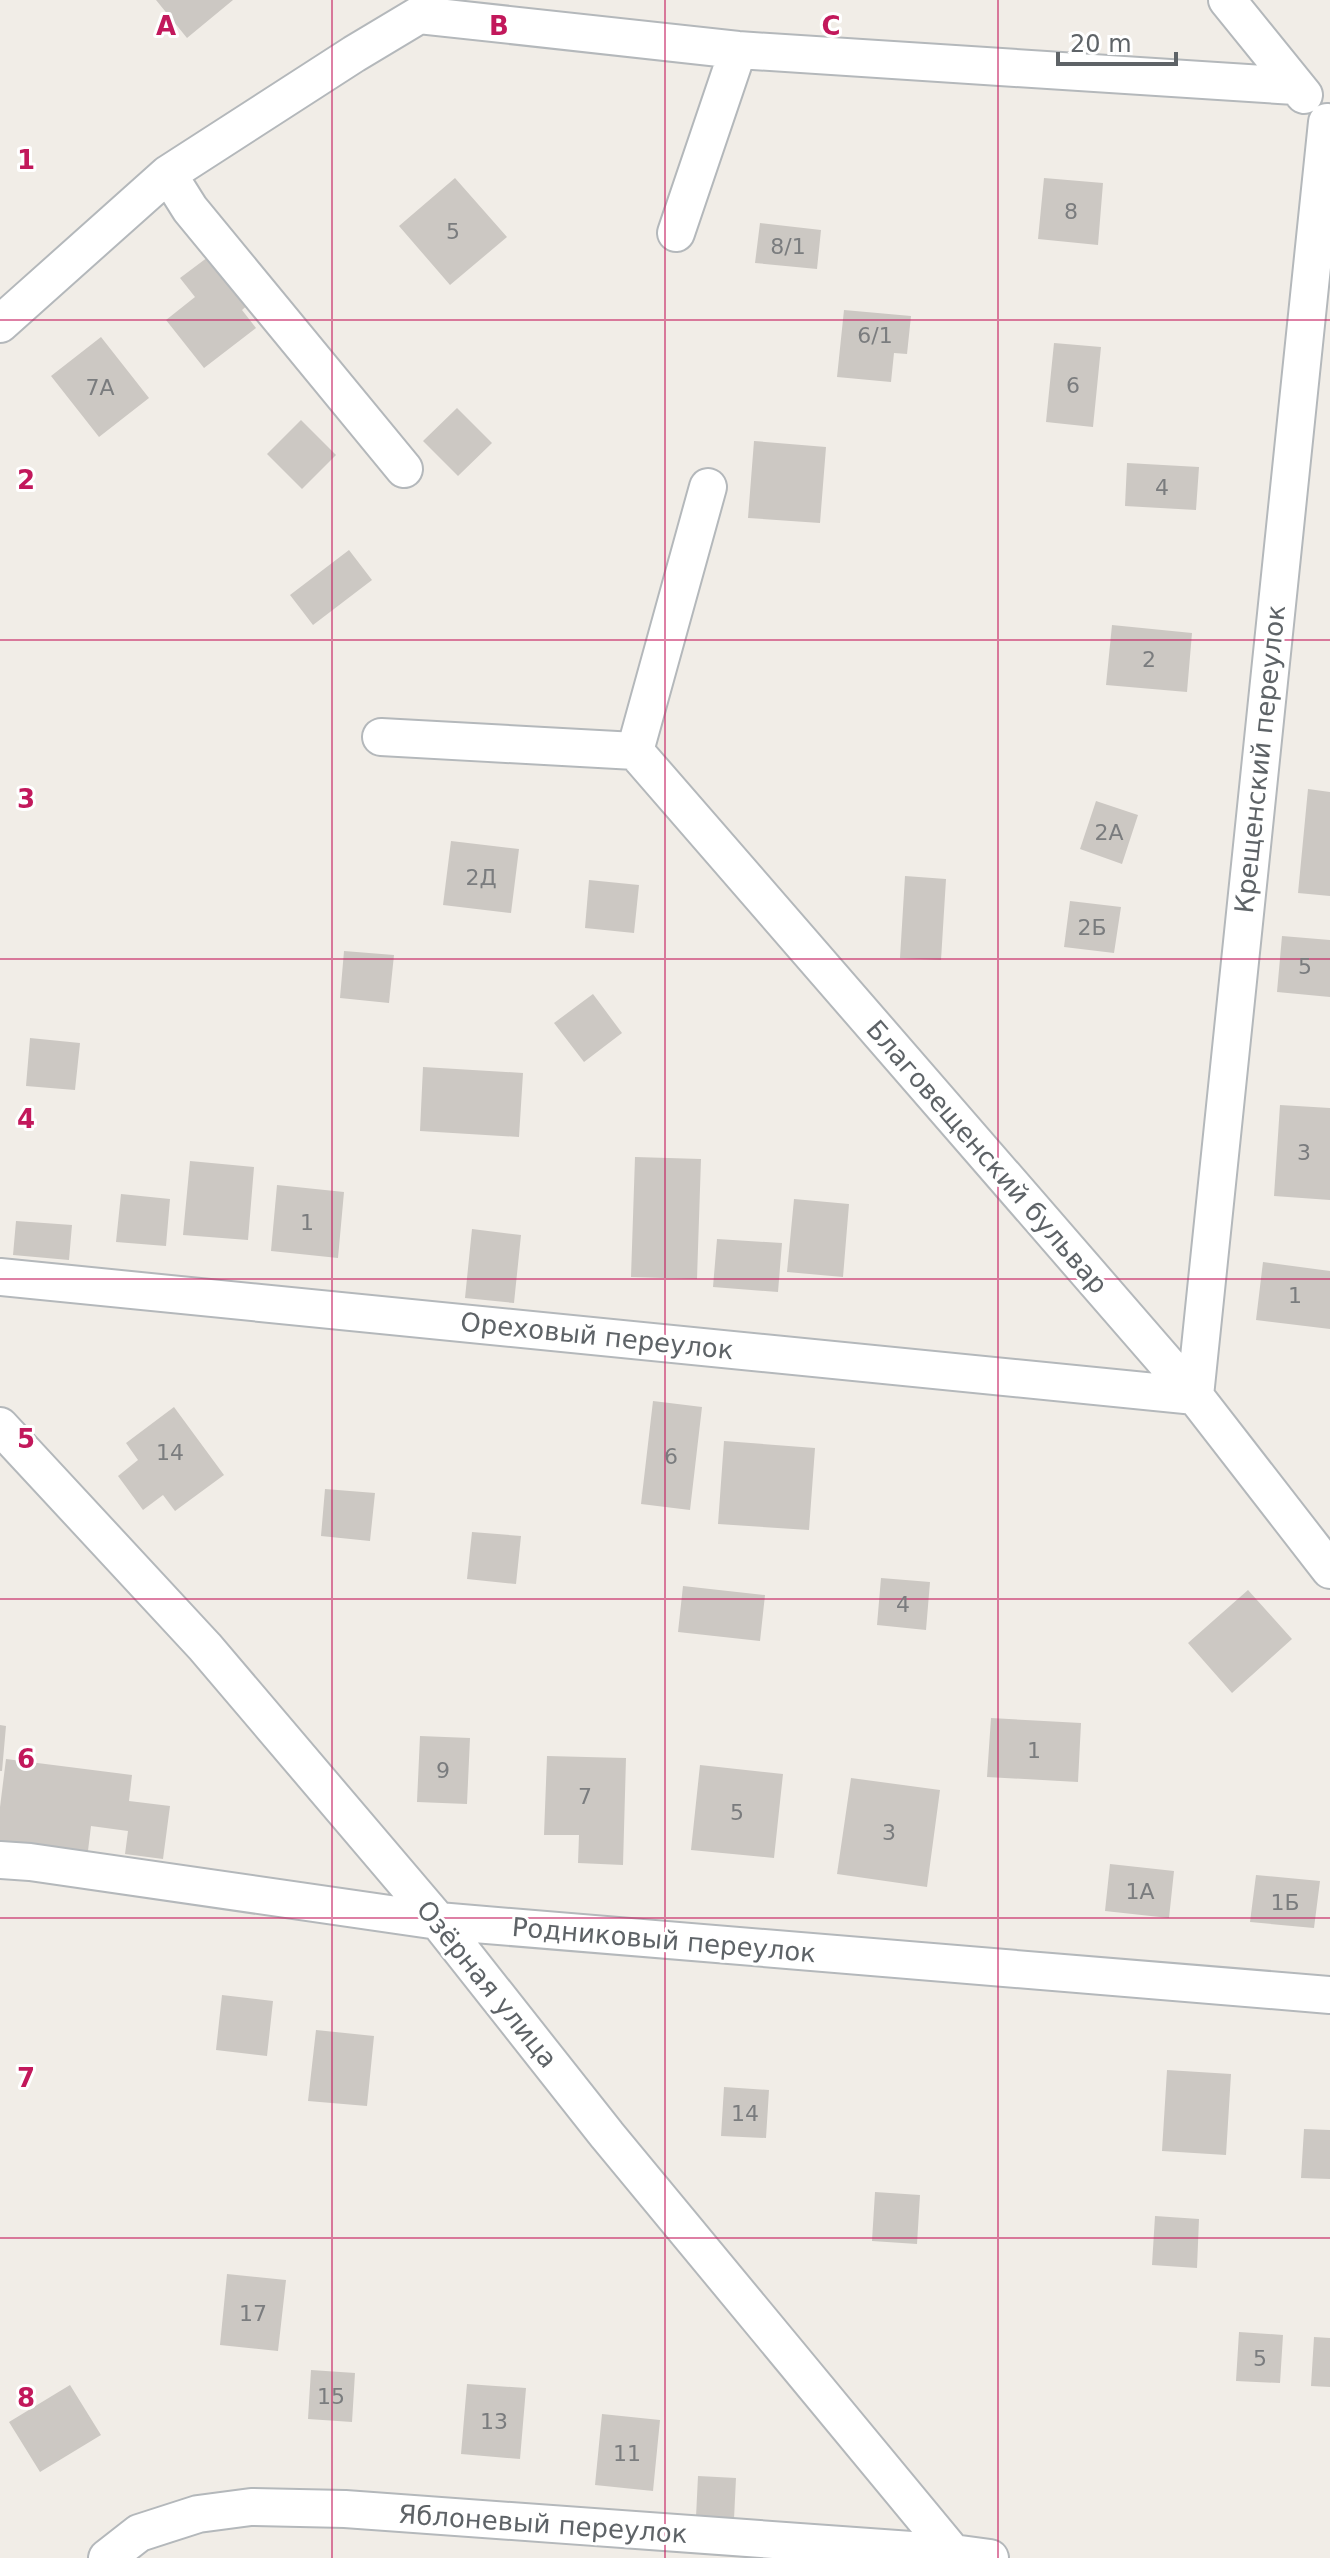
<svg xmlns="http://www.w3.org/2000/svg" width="1330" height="2558" font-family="'DejaVu Sans',sans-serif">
<rect width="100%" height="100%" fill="#f1ede7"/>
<path fill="#ccc8c3" d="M156 0H233L187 38Z
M455 178 507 237 450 285 399 226Z
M1044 178 1103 183 1098 245 1038 239Z
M760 223 821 230 817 269 755 263Z
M212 254 250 303 242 310 256 328 204 368 166 320 195 297 180 278Z
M844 310 911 316 907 354 894 353 891 382 837 377Z
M101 337 149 398 99 437 51 376Z
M1054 343 1101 347 1093 427 1046 422Z
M457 408 492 443 458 476 423 441Z
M301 420 336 455 302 489 267 454Z
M754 441 826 447 820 523 748 518Z
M1127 463 1199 467 1196 510 1125 506Z
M349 550 372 580 313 625 290 595Z
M1112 625 1192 633 1187 692 1106 685Z
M1308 789 1330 792V896L1298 893Z
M1096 801 1138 815 1122 864 1080 849Z
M451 841 519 849 511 913 443 905Z
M905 876 946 879 941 960 900 958Z
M589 880 639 885 634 933 585 928Z
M1070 901 1121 907 1114 953 1064 947Z
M1282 936 1330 940V997L1277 992Z
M344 951 394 955 389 1003 340 998Z
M593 994 622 1033 584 1062 554 1023Z
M30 1038 80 1043 75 1090 26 1086Z
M423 1067 523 1073 519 1137 420 1131Z
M1280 1105 1330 1108V1200L1274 1196Z
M635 1157 701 1159 697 1279 631 1277Z
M190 1161 254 1167 248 1240 183 1235Z
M277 1185 344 1192 338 1258 271 1251Z
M121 1194 170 1199 166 1246 116 1242Z
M794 1199 849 1204 843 1277 787 1272Z
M16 1221 72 1225 69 1260 13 1255Z
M472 1229 521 1235 514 1303 465 1298Z
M717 1239 782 1243 778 1292 713 1287Z
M1263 1262 1330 1271V1329L1256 1320Z
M653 1401 702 1407 690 1510 641 1504Z
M174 1407 224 1475 175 1511 163 1495 143 1510 118 1476 138 1460 126 1443Z
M724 1441 815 1448 809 1530 718 1524Z
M325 1489 375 1493 370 1541 321 1536Z
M472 1532 521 1536 516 1584 467 1579Z
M881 1578 930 1582 926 1630 877 1625Z
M683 1586 765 1595 760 1641 678 1632Z
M1248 1590 1292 1639 1232 1693 1188 1643Z
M991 1718 1081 1723 1078 1782 987 1777Z
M0 1725 6 1726 2 1771H0Z
M420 1736 470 1738 467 1804 417 1802Z
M547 1756 626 1758 623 1865 578 1863 579 1835H544Z
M6 1759 132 1775 129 1801 170 1806 163 1859 125 1854 128 1831 91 1826 87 1859 0 1847V1807Z
M700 1765 783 1774 774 1858 691 1850Z
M851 1778 940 1790 927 1887 837 1874Z
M1110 1864 1174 1871 1169 1918 1105 1911Z
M1256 1875 1320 1881 1314 1928 1250 1922Z
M222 1995 273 2001 267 2056 216 2050Z
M316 2030 374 2036 367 2106 308 2101Z
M1167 2070 1231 2074 1226 2155 1162 2151Z
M724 2087 769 2090 766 2138 721 2136Z
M1304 2129 1330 2130V2179L1301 2178Z
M875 2192 920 2195 917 2244 872 2241Z
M1155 2216 1199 2219 1197 2268 1152 2265Z
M227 2274 286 2280 278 2351 220 2345Z
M1239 2332 1283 2335 1280 2383 1236 2381Z
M1314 2337 1330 2338V2387L1311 2386Z
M311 2370 355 2373 352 2422 308 2419Z
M467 2384 526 2388 520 2459 461 2454Z
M70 2385 101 2435 40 2472 9 2422Z
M602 2414 660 2420 653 2491 595 2485Z
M698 2476 736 2478 734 2519 696 2517Z"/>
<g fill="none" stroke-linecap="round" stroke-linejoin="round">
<g stroke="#b4b8bb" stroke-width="40">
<path id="street" d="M1227 0 1304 95
M168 174 190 209 404 469
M676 233 738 50
M0 324 168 174 354 54 419 15 738 50 1295 86
M381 737 635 751
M635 751 1195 1396 1330 1570
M635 751 708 487
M0 1277 1195 1396 1327 122
M0 1426 205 1647 438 1921 607 2135 957 2558
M0 1860 30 1862 438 1921 1330 1995
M107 2558 139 2533 198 2514 251 2507 345 2509 953 2553 990 2558"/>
</g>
<use href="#street" stroke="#fff" stroke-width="36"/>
</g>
<path fill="none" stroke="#c2185b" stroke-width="2" stroke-opacity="0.55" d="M332 0V2558M665 0V2558M998 0V2558M0 320H1330M0 640H1330M0 959H1330M0 1279H1330M0 1599H1330M0 1918H1330M0 2238H1330"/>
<g text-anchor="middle" stroke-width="6" stroke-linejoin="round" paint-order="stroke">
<g font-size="22" fill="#7a7c7e">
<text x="1071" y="219">8</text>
<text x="453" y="239">5</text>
<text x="788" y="254">8/1</text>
<text x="875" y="343">6/1</text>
<text x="1073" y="393">6</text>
<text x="100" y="395">7А</text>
<text x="1162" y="495">4</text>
<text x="1149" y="667">2</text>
<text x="1109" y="840">2А</text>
<text x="481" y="885">2Д</text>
<text x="1092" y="935">2Б</text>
<text x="1305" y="974">5</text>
<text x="1304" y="1160">3</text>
<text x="307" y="1230">1</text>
<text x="1295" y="1303">1</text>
<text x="170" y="1460">14</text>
<text x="671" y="1464">6</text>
<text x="903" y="1612">4</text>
<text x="1034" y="1758">1</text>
<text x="443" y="1778">9</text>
<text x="585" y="1804">7</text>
<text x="737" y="1820">5</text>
<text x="889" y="1840">3</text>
<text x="1140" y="1899">1А</text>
<text x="1285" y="1910">1Б</text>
<text x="745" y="2121">14</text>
<text x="253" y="2321">17</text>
<text x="1260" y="2366">5</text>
<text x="331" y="2404">15</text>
<text x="494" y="2429">13</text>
<text x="627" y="2461">11</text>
</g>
<g font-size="26" fill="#5e6367" stroke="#fff">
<text transform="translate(1260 759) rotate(-84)" y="9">Крещенский переулок</text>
<text transform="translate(987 1157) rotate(49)" y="9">Благовещенский бульвар</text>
<text transform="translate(597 1336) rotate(6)" y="9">Ореховый переулок</text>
<text transform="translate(664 1940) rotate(5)" y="9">Родниковый переулок</text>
<text transform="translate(487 1984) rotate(51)" y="9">Озёрная улица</text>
<text transform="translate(543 2524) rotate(4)" y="9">Яблоневый переулок</text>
</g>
</g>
<g font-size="26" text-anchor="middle" font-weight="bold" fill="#c2185b" stroke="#fff" stroke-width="6" stroke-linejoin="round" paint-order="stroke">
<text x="166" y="35">A</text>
<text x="499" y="35">B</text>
<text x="831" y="35">C</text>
<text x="26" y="169">1</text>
<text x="26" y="489">2</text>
<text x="26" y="808">3</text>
<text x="26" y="1128">4</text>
<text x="26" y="1448">5</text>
<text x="26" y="1768">6</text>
<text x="26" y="2087">7</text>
<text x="26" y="2407">8</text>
</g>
<path d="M1058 52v12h118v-12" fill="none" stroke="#5e6367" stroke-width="4"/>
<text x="1070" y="52" font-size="24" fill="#5e6367" stroke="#ffffff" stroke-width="6" paint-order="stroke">20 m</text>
</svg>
